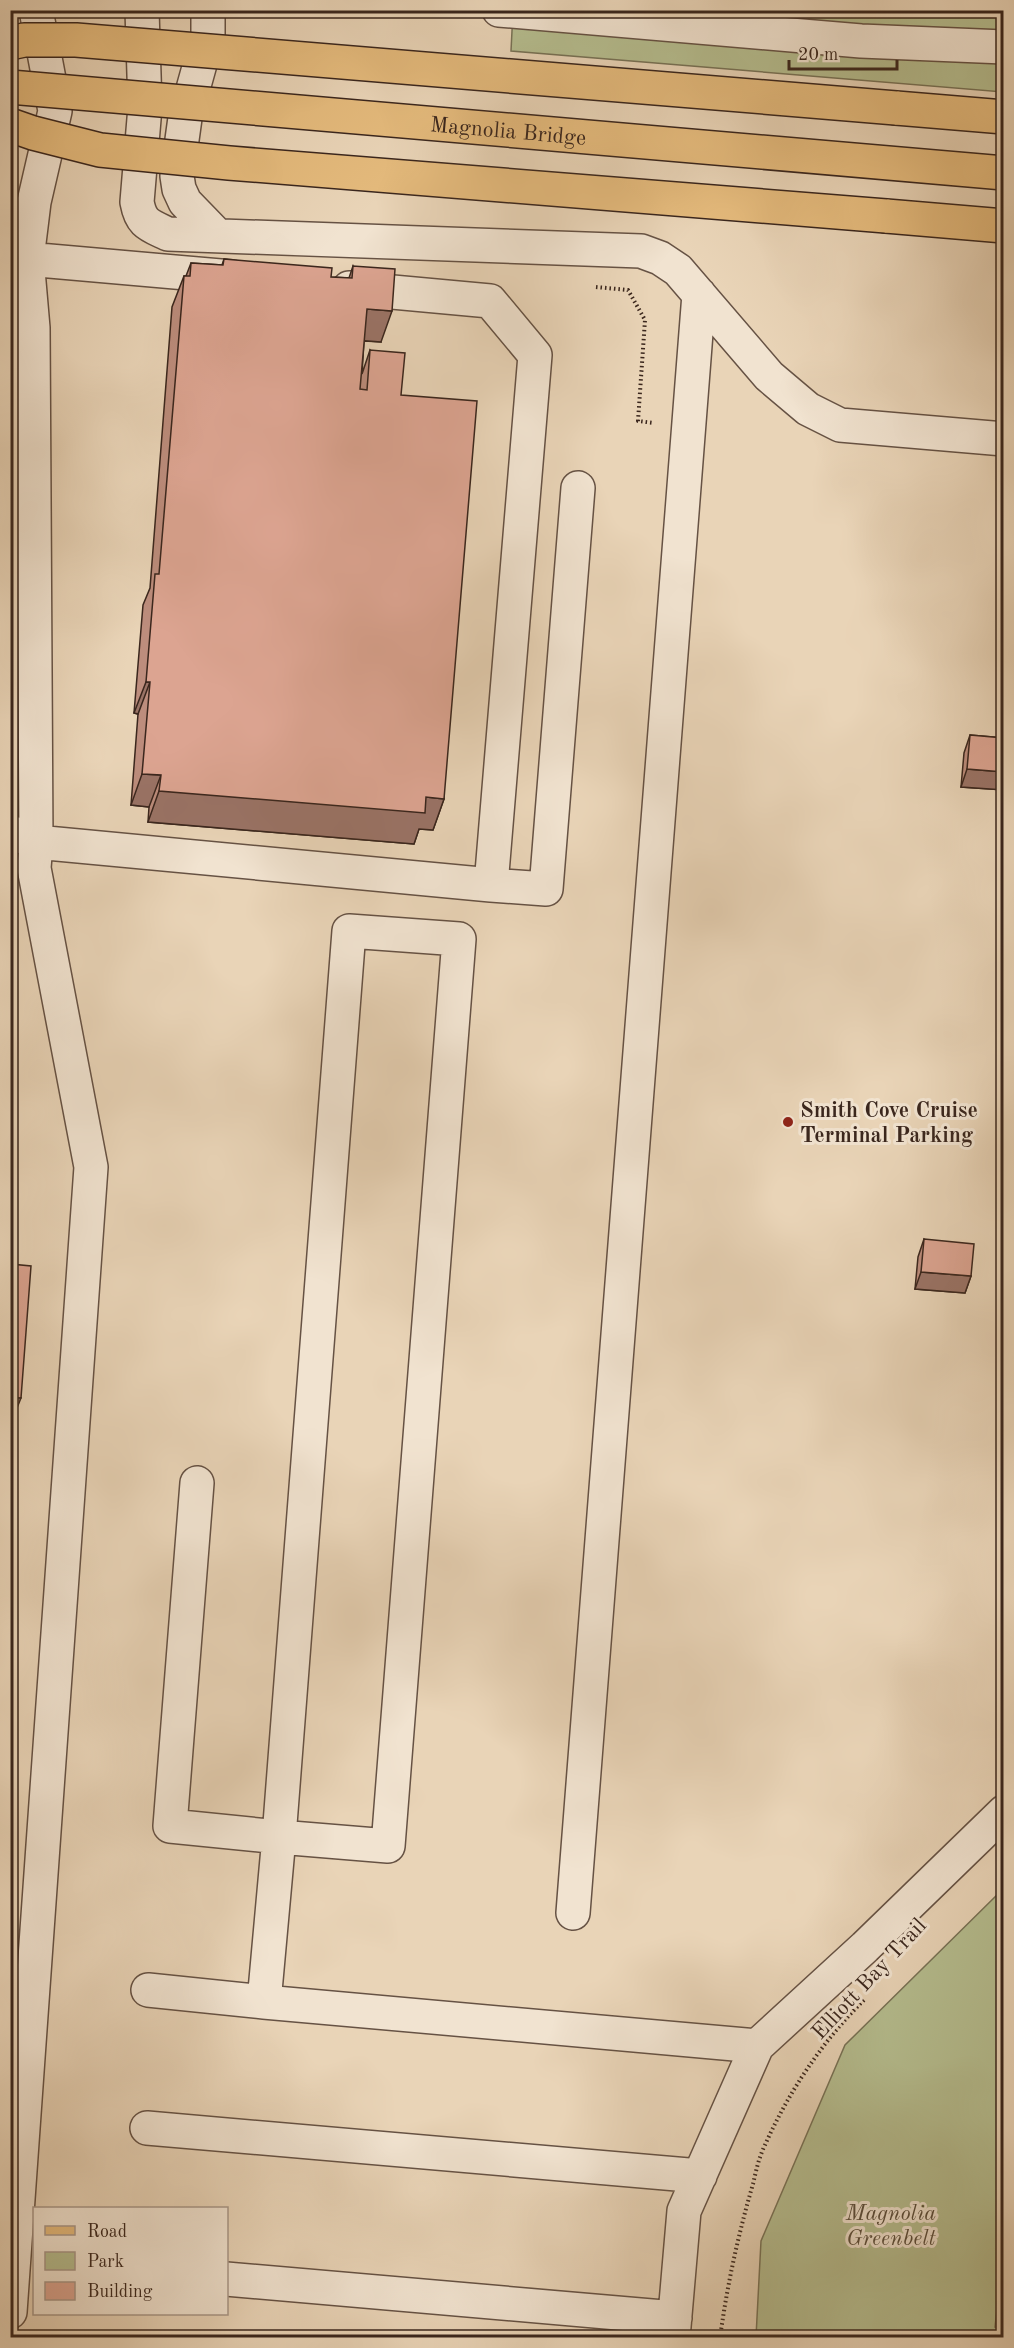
<svg xmlns="http://www.w3.org/2000/svg" width="1014" height="2348" font-family="'Old Standard TT',serif">
<rect width="100%" height="100%" fill="#e9d4b7"/>
<filter id="stains"><feTurbulence type="fractalNoise" baseFrequency=".00333" numOctaves="4"/><feColorMatrix values="0 0 0 0 .2 0 0 0 0 .09 0 0 0 0 .02 0 0 0 .5 -.17"/></filter>
<radialGradient id="worn" r=".72"><stop offset=".6" stop-color="#630" stop-opacity="0"/><stop offset="1" stop-color="#630" stop-opacity=".3"/></radialGradient>
<path fill="#b5bd8f" stroke="#787256" stroke-width="1.5" d="M513 11H1003V92L511 51Z
M1003 1889 1004 2244 995 2327 1003 2328V2337H756L761 2241 845 2045Z"/>
<g fill="none" stroke-linecap="round" stroke-linejoin="round">
<g stroke="#665244" stroke-width="36">
<path id="minor" d="M142 10 145 107 137 202C141 224 149 225 168 234L641 251 660 258 678 270 769 376 808 409 840 425 1004 439
M208 10V35L185 118 177 176 179 189 185 202 217 235
M499 10 861 41 1004 47
M27 259 232 277
M10 832 36 842 491 885 535 355 490 301 349 288
M491 885 546 889 578 488
M349 931 459 939 388 1846 279 1837Z
M197 1483 170 1826 279 1837 264 2002
M573 1913 699 294
M148 1990 264 2002 757 2046
M147 2128 700 2176
M226 2279 675 2318
M10 2312 91 1167 34 868 36 842 33 328 27 259 34 202 55 111 36 10
M673 2338 684 2211 757 2046 865 1947 1004 1812"/>
</g>
<g stroke="#3a261d" stroke-width="36">
<path id="major" d="M896 108 1004 117
M886 216 1004 226"/>
</g>
<path stroke="#3a261d" stroke-width="4" stroke-dasharray="1.5 3" stroke-linecap="butt" d="M596 287 628 290 645 320 638 421 654 423
M720 2338C727 2286 738 2235 753 2184 756 2171 759 2157 765 2145 789 2091 824 2039 866 1998"/>
<use href="#minor" stroke="#f1e3d0" stroke-width="33"/>
<use href="#major" stroke="#e4ba7c" stroke-width="33"/>
<g stroke="#3a261d" stroke-width="36" stroke-linecap="butt">
<g id="major-bridge">
<path d="M10 43 24 40H76L896 108"/>
<path id="s1" d="M10 87 1004 173"/>
<path d="M10 125 33 133 100 150 229 163 886 216"/>
</g>
</g>
<use href="#major-bridge" stroke="#e4ba7c" stroke-width="33"/>
</g>
<path fill="#bd8d7d" stroke="#3a261d" stroke-width="1.5" d="M224 259 331 277 349 278 353 266 381 342 364 341 362 374 370 350 401 395 444 799 433 830 419 829 414 844 148 822 149 807 131 805 138 714 134 713 143 605 150 588 172 307 184 276H186L191 263 222 265Z
M970 735 1004 738V790L961 787 964 753Z
M924 1239 971 1276 965 1293 915 1289 918 1257Z"/>
<path fill="#9a7366" stroke="#3a261d" stroke-width="1.5" d="M367 309 392 311 381 342 355 340Z
M146 682H150L138 714 134 713Z
M967 769 1004 772V790L961 787Z
M142 774 161 775 149 807 131 805Z
M159 791 426 797 444 799 433 830 419 829 414 844 148 822Z
M921 1272 971 1276 965 1293 915 1289Z
M10 1397 21 1398 11 1423 10 1422Z"/>
<path fill="#dca491" stroke="#3a261d" stroke-width="1.5" d="M224 259 332 268 331 277 352 278 353 266 395 269 392 311 367 309 360 389 367 390 370 350 405 353 401 395 477 401 444 799 426 797 425 813 159 791 161 775 142 774 150 682H146L155 574H159L184 276H190L191 263 223 265Z
M970 735 1004 738V772L967 769Z
M924 1239 974 1244 971 1276 921 1272Z
M10 1250H12L11 1264 31 1266 21 1398 10 1397Z"/>
<circle fill="#8f2418" stroke="#f1e3d0" stroke-width="2" cx="788" cy="1122" r="6"/>
<g text-anchor="middle" stroke-width="6" stroke-linejoin="round" paint-order="stroke">
<g font-size="22" fill="#3a261d" stroke="#f1e3d0">
<text dy="8" stroke="none"><textPath href="#s1" startOffset="500">Magnolia Bridge</textPath></text>
<text transform="translate(868 1978) rotate(-47)" y="8">Elliott Bay Trail</text>
</g>
<g font-size="22" font-weight="bold" fill="#3a261d" stroke="#f1e3d0" text-anchor="start">
<text x="800" y="1117">Smith Cove Cruise<tspan x="800" dy="25">Terminal Parking</tspan></text>
</g>
<g font-size="22" font-style="italic" fill="#594c3a" stroke="#f1e3d0">
<text x="891" y="2220">Magnolia<tspan x="891" dy="25">Greenbelt</tspan></text>
</g>
</g>
<rect width="1014" height="2348" fill="none" stroke="#e9d4b7" stroke-width="36"/>
<rect x="12" y="12" width="990" height="2324" fill="none" stroke="#3a261d" stroke-width="3"/>
<rect x="18" y="18" width="978" height="2312" fill="none" stroke="#3a261d" stroke-width="1.5"/>
<rect x="33" y="2207" width="195" height="108" fill="#f1e3d0" stroke="#a89788" stroke-width="1.5"/>
<rect x="45" y="2226" width="30" height="9" fill="#e4ba7c" stroke="#a89788" stroke-width="1.5"/>
<text x="87" y="2237" font-size="18" fill="#3a261d">Road</text>
<rect x="45" y="2252" width="30" height="18" fill="#b5bd8f" stroke="#a89788" stroke-width="1.5"/>
<text x="87" y="2267" font-size="18" fill="#3a261d">Park</text>
<rect x="45" y="2282" width="30" height="18" fill="#dca491" stroke="#a89788" stroke-width="1.5"/>
<text x="87" y="2297" font-size="18" fill="#3a261d">Building</text>
<path d="M789 60v9h108v-9" fill="none" stroke="#3a261d" stroke-width="3"/>
<text x="798" y="60" font-size="18" fill="#3a261d" stroke="#f1e3d0" stroke-width="4.5" paint-order="stroke">20 m</text>
<rect width="100%" height="100%" filter="url(#stains)"/>
<rect width="100%" height="100%" fill="url(#worn)"/>
</svg>
